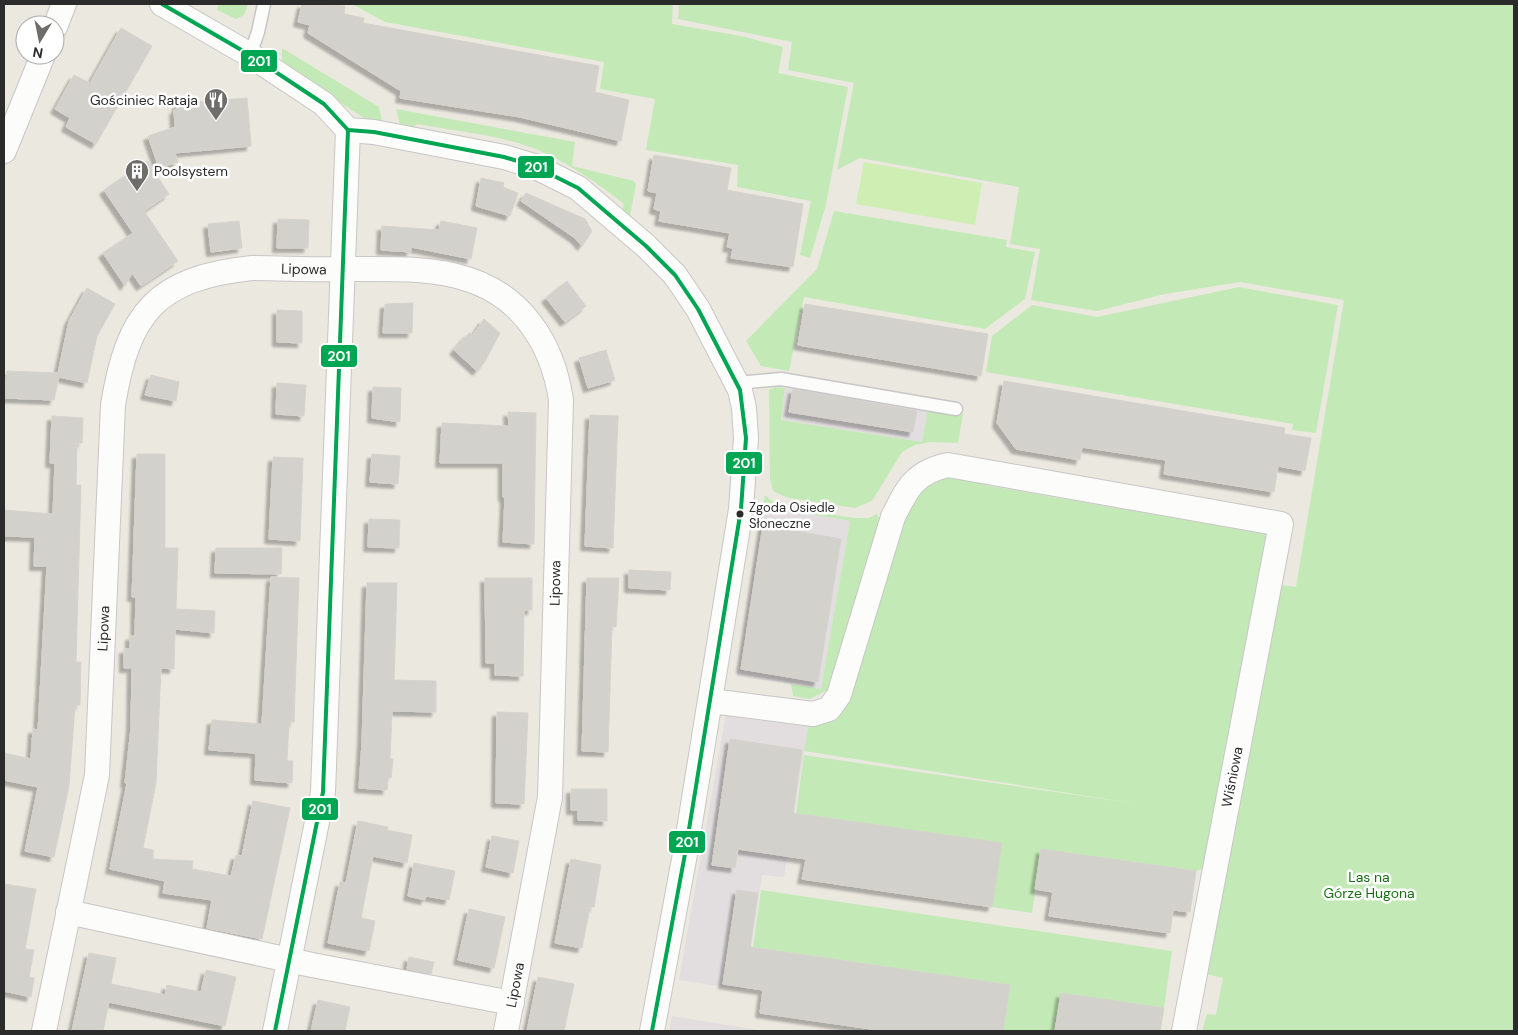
<svg xmlns="http://www.w3.org/2000/svg" width="1518" height="1035" font-family="'DM Sans',sans-serif">
<defs>
<filter id="shadow"><feDropShadow dx="-4.5" dy="4.5" stdDeviation="1" flood-color="#0004"/></filter>
</defs>
<rect width="100%" height="100%" fill="#ebe8e0"/>
<path fill="#e2dedf" d="M785 388 928 409 922 442 781 420Z
M763 506 850 521 821 689 737 676Z
M726 713 809 722 784 877 762 875 745 990 679 980Z
M672 1016 758 1030V1031H669Z"/>
<path fill="#c3eab6" d="M219 4H248L244 15 236 19 217 10Z
M352 4H673L672 24 741 36 783 47 778 73 848 87 826 205 810 258 800 255 811 201 737 187 738 165 646 150 655 99 600 89 604 62 385 22Z
M679 4H1514V1031H1202L1207 1014 1216 1015 1223 978 1202 973 1280 585 1296 587 1344 300 1240 282 1165 294 1097 311 1031 300 1040 249 1010 244 1019 187 860 158 837 170 854 83 788 70 792 42 678 19Z
M282 48 379 107 383 125 367 120 286 67 282 62Z
M396 109 575 142 572 166 634 181 636 184 629 221 621 214 624 204C600 185 574 167 547 154 508 135 459 132 417 124L409 130 401 129Z
M834 211 1007 240 1006 247 1035 252 1025 299 985 329 804 297 789 371 761 366 746 341 817 269Z
M1239 287 1338 305 1316 433 1292 430 1293 424 986 372 992 336 1032 305 1097 317Z
M775 387 785 388 781 420 922 442 928 409 963 414 958 443 930 442 915 445 902 452 872 501 855 508 788 498 773 491 770 479 769 390Z
M932 475H983L985 485 1271 535 1207 867 1196 871 1041 849 1032 913 992 907 1001 844 796 813 804 755 1137 804 804 751 809 722H824L898 520Z
M765 495 778 506 854 518H869L877 514 880 520 831 688 810 699 793 696 791 684 821 689 850 521 763 506Z
M761 890 1172 951 1164 1008 1061 993 1055 1031H1003L1010 985 753 947Z"/>
<path fill="#cfeeb3" d="M864 162 982 183 975 225 856 204Z"/>
<path fill="#d3d1cc" stroke="#d5d3cc" filter="url(#shadow)" d="M302 4 345 6 344 14 364 18 363 23 599 66 595 92 629 100 621 141 520 117 400 98 401 91 308 33 310 25 298 22Z
M121 28 152 46 96 144 66 127 70 118 55 109 74 75 90 83Z
M247 98 251 146 175 153 178 162 159 168 148 136 175 127 174 110H176L178 103Z
M654 155 731 168 727 190 803 204 793 267 731 258 733 248 727 247 730 233 659 221 661 211 654 209 657 193 648 191Z
M147 161 169 194 144 211 178 261 141 286 132 273 125 286 103 253 133 233 104 190Z
M481 178 504 183 503 187 518 193 510 216 476 206Z
M526 193 585 219 592 231 582 246 575 238 521 201Z
M278 219 309 220 308 248H277Z
M239 221 242 248 211 252 208 224Z
M441 221 477 228 471 259 411 247V252L381 250 382 226 439 230Z
M567 281 586 306 565 322 546 298Z
M87 288 115 304 97 336 87 383 59 377 54 400 4 398 7 371 58 373 69 321Z
M413 303 412 333H383L385 304Z
M805 304 988 334 981 376 798 345Z
M277 310 302 311V343L277 342Z
M484 319 500 333 484 363 477 371 454 350 469 333 473 335Z
M606 350 615 380 588 388 579 358Z
M151 375 179 382 176 401 145 395Z
M1004 381 1285 428 1284 434 1311 438 1305 471 1278 466 1274 492 1164 474 1166 460 1082 447 1080 460 1016 449 997 423Z
M277 383 306 385 304 416 276 414Z
M373 387 401 388 400 422 372 418Z
M793 389 917 411 913 432 789 412Z
M508 412 536 413 534 544 503 542 505 497H503V463H440L442 423 509 426Z
M590 415 618 416 613 548 585 546Z
M52 416 83 418 82 443H77L76 485H81L76 662H81L80 705H75L69 786 54 857 25 851 38 787 4 780V753L31 759 33 729 38 730 47 566H34L35 537 4 536V510L53 514 55 463H50Z
M137 454H165V548H178L176 609 215 611 214 633 175 629 174 669 161 668 156 783 143 848 153 850V859L193 861 192 869 231 876 236 855 242 856 253 801 290 808 262 939 207 928 212 900 163 893 165 881 110 869 127 783H125L131 728 132 668H124V649H130V636H135L136 597H132Z
M372 454 400 456 398 484 370 482Z
M273 457 303 458 300 541 269 539Z
M369 519 400 520 399 548 368 547Z
M763 525 841 539 818 682 741 669Z
M216 548H282L281 574 215 573Z
M629 570 671 572 670 590 629 588Z
M271 577 299 578 294 722H289L287 761H293L292 783 255 780 256 753 209 750 212 720 262 724Z
M485 578H532V610H524L523 676 495 675V663H486Z
M587 578H619L616 627 612 626 608 752 582 751Z
M367 583H397L394 680 436 681V712L392 711 390 759H393L391 778H388L387 790 359 788 362 743Z
M497 712 528 713 524 804 496 803Z
M730 739 802 750 793 813 1002 843 992 907 802 879 806 859 738 849 735 868 712 865Z
M571 789H607V821L578 820V810H571Z
M358 821 388 827 387 830 412 835 407 863 373 856 361 918 375 921 369 951 328 943 340 882 346 883Z
M492 836 519 841 513 873 486 867Z
M1041 849 1196 871 1190 912 1173 910 1170 933 1049 916 1053 892 1035 889Z
M571 859 601 865 594 907H590L582 948 555 943Z
M414 863 455 871 449 900 426 896 425 900 408 896Z
M4 884 36 889 25 949 34 950 29 977 34 978 31 997 4 991Z
M737 890 758 893 750 947 1010 985 1003 1031H885L760 1013 763 990 723 984Z
M469 909 505 917 494 968 458 960Z
M89 953 116 958 111 984 165 995 167 985 201 992 206 970 236 977 225 1026 109 1002 103 1031H72Z
M409 957 434 962 431 974 407 969Z
M538 977 574 984 564 1031H527Z
M1061 993 1164 1008 1160 1031H1055Z
M318 1000 350 1007 345 1031H311Z"/>
<g fill="none" stroke-linecap="round" stroke-linejoin="round">
<g stroke="#c8c6c6" stroke-width="15">
<path id="service" d="M250 55 258 32 264 4
M737 383 781 379 956 409"/>
</g>
<g stroke="#c8c6c6" stroke-width="26">
<g id="minor">
<path d="M162 4 250 55 324 104 348 130"/>
<path d="M55 27 64 4"/>
<path d="M348 130 374 132 504 157 534 166 578 188 646 246 675 275 698 309 740 390 744 408 746 438 741 509 685 854 652 1031"/>
<path d="M4 151 43 55"/>
<path d="M711 701 813 714 829 709 839 695 893 517C907 488 915 472 948 465L1281 524 1184 1031"/>
<path d="M68 912 312 965 512 1003"/>
<path id="s1" d="M44 1031 97 775 113 405C128 313 156 278 252 268 283 268 315 270 347 269 414 269 486 264 530 323 547 345 557 373 561 400L550 797 506 1031"/>
<path d="M275 1031 323 792 348 130"/>
</g>
</g>
<use href="#service" stroke="#fcfcfa" stroke-width="12"/>
<use href="#minor" stroke="#fcfcfa" stroke-width="24"/>
<g stroke="#fff" stroke-width="8">
<path id="bus-1" d="M162 4 250 55 324 104 348 130
M348 130 374 132 504 157 534 166 578 188 646 246 675 275 698 309 740 390 746 438 741 509 685 854 652 1031
M275 1031 323 792 348 130"/>
</g>
<use href="#bus-1" stroke="#00a651" stroke-width="4"/>
</g>
<defs>
<g id="restaurant-pin" transform="scale(1.25)"><path d="M0 17L-7.5 6A9.5 9.5 0 1 1 7.5 6Z" fill="#6e6d6a" stroke="#fff"/><path d="M-5-6h1v4h1v-4h1v4h1v-4h1v5L-1.5 .5V6h-2V.5L-5-1ZM5-6V6H3V1.5H1.5Q1.5-4 5-6Z" fill="#fff"/></g>
<g id="building-pin" transform="scale(1.25)"><path d="M0 17L-7.5 6A9.5 9.5 0 1 1 7.5 6Z" fill="#6e6d6a" stroke="#fff"/><path d="M-4-6H4V6H1V3H-1V6H-4ZM-2.5-4.3h1.7v1.8h-1.7ZM.8-4.3h1.7v1.8H.8ZM-2.5-1h1.7V.8h-1.7ZM.8-1h1.7V.8H.8Z" fill="#fff"/></g>
</defs>
<g fill-rule="evenodd">
<use href="#restaurant-pin" x="216" y="100"/>
<use href="#building-pin" x="137" y="171"/>
</g>
<circle fill="#2b2b2b" stroke="#fff" stroke-width="2" cx="740" cy="514" r="4.5"/>
<g text-anchor="middle" stroke-width="5" stroke-linejoin="round" paint-order="stroke">
<g font-size="13" fill="#2b2b2b" stroke="#fff" text-anchor="start">
<text x="749" y="512">Zgoda Osiedle<tspan x="749" dy="16">Słoneczne</tspan></text>
</g>
<g font-size="14" fill="#2b2b2b" stroke="#fff" text-anchor="end">
<text x="198" y="105">Gościniec Rataja</text>
<text x="154" y="176" text-anchor="start">Poolsystem</text>
</g>
<g font-size="14" fill="#2b2b2b" stroke="#fff">
<text dy="5" stroke="none"><textPath href="#s1" startOffset="901">Lipowa</textPath></text>
<text transform="translate(555 583) rotate(-89)" y="5">Lipowa</text>
<text dy="5" stroke="none"><textPath href="#s1" startOffset="408">Lipowa</textPath></text>
<text transform="translate(1232 777) rotate(-79)" y="5">Wiśniowa</text>
<text transform="translate(515 985) rotate(-79)" y="5">Lipowa</text>
</g>
<g font-size="14" fill="#177113" stroke="#fff">
<text x="1369" y="882">Las na<tspan x="1369" dy="16">Górze Hugona</tspan></text>
</g>
</g>
<g stroke="#fff" stroke-width="2">
<rect x="240" y="49" width="38" height="24" rx="5" fill="#00a651"/>
<rect x="517" y="155" width="38" height="24" rx="5" fill="#00a651"/>
<rect x="320" y="344" width="38" height="24" rx="5" fill="#00a651"/>
<rect x="725" y="451" width="38" height="24" rx="5" fill="#00a651"/>
<rect x="301" y="797" width="38" height="24" rx="5" fill="#00a651"/>
<rect x="668" y="830" width="38" height="24" rx="5" fill="#00a651"/>
</g>
<g font-size="14" text-anchor="middle" font-weight="bold" fill="#fff">
<text x="259" y="66">201</text>
<text x="536" y="172">201</text>
<text x="339" y="361">201</text>
<text x="744" y="468">201</text>
<text x="320" y="814">201</text>
<text x="687" y="847">201</text>
</g>
<rect width="1518" height="1035" fill="none" stroke="#2b2b2b" stroke-width="10"/>
<g transform="translate(40 40) rotate(190)"><circle r="24" fill="#ffffff" stroke="#aaaaaa"/>
<path d="M0-4L9 19L0 12L-9 19Z" fill="#6e6d6a"/>
<text y="-8" font-size="14" font-weight="bold" text-anchor="middle" fill="#2b2b2b">N</text>
</g>
</svg>
